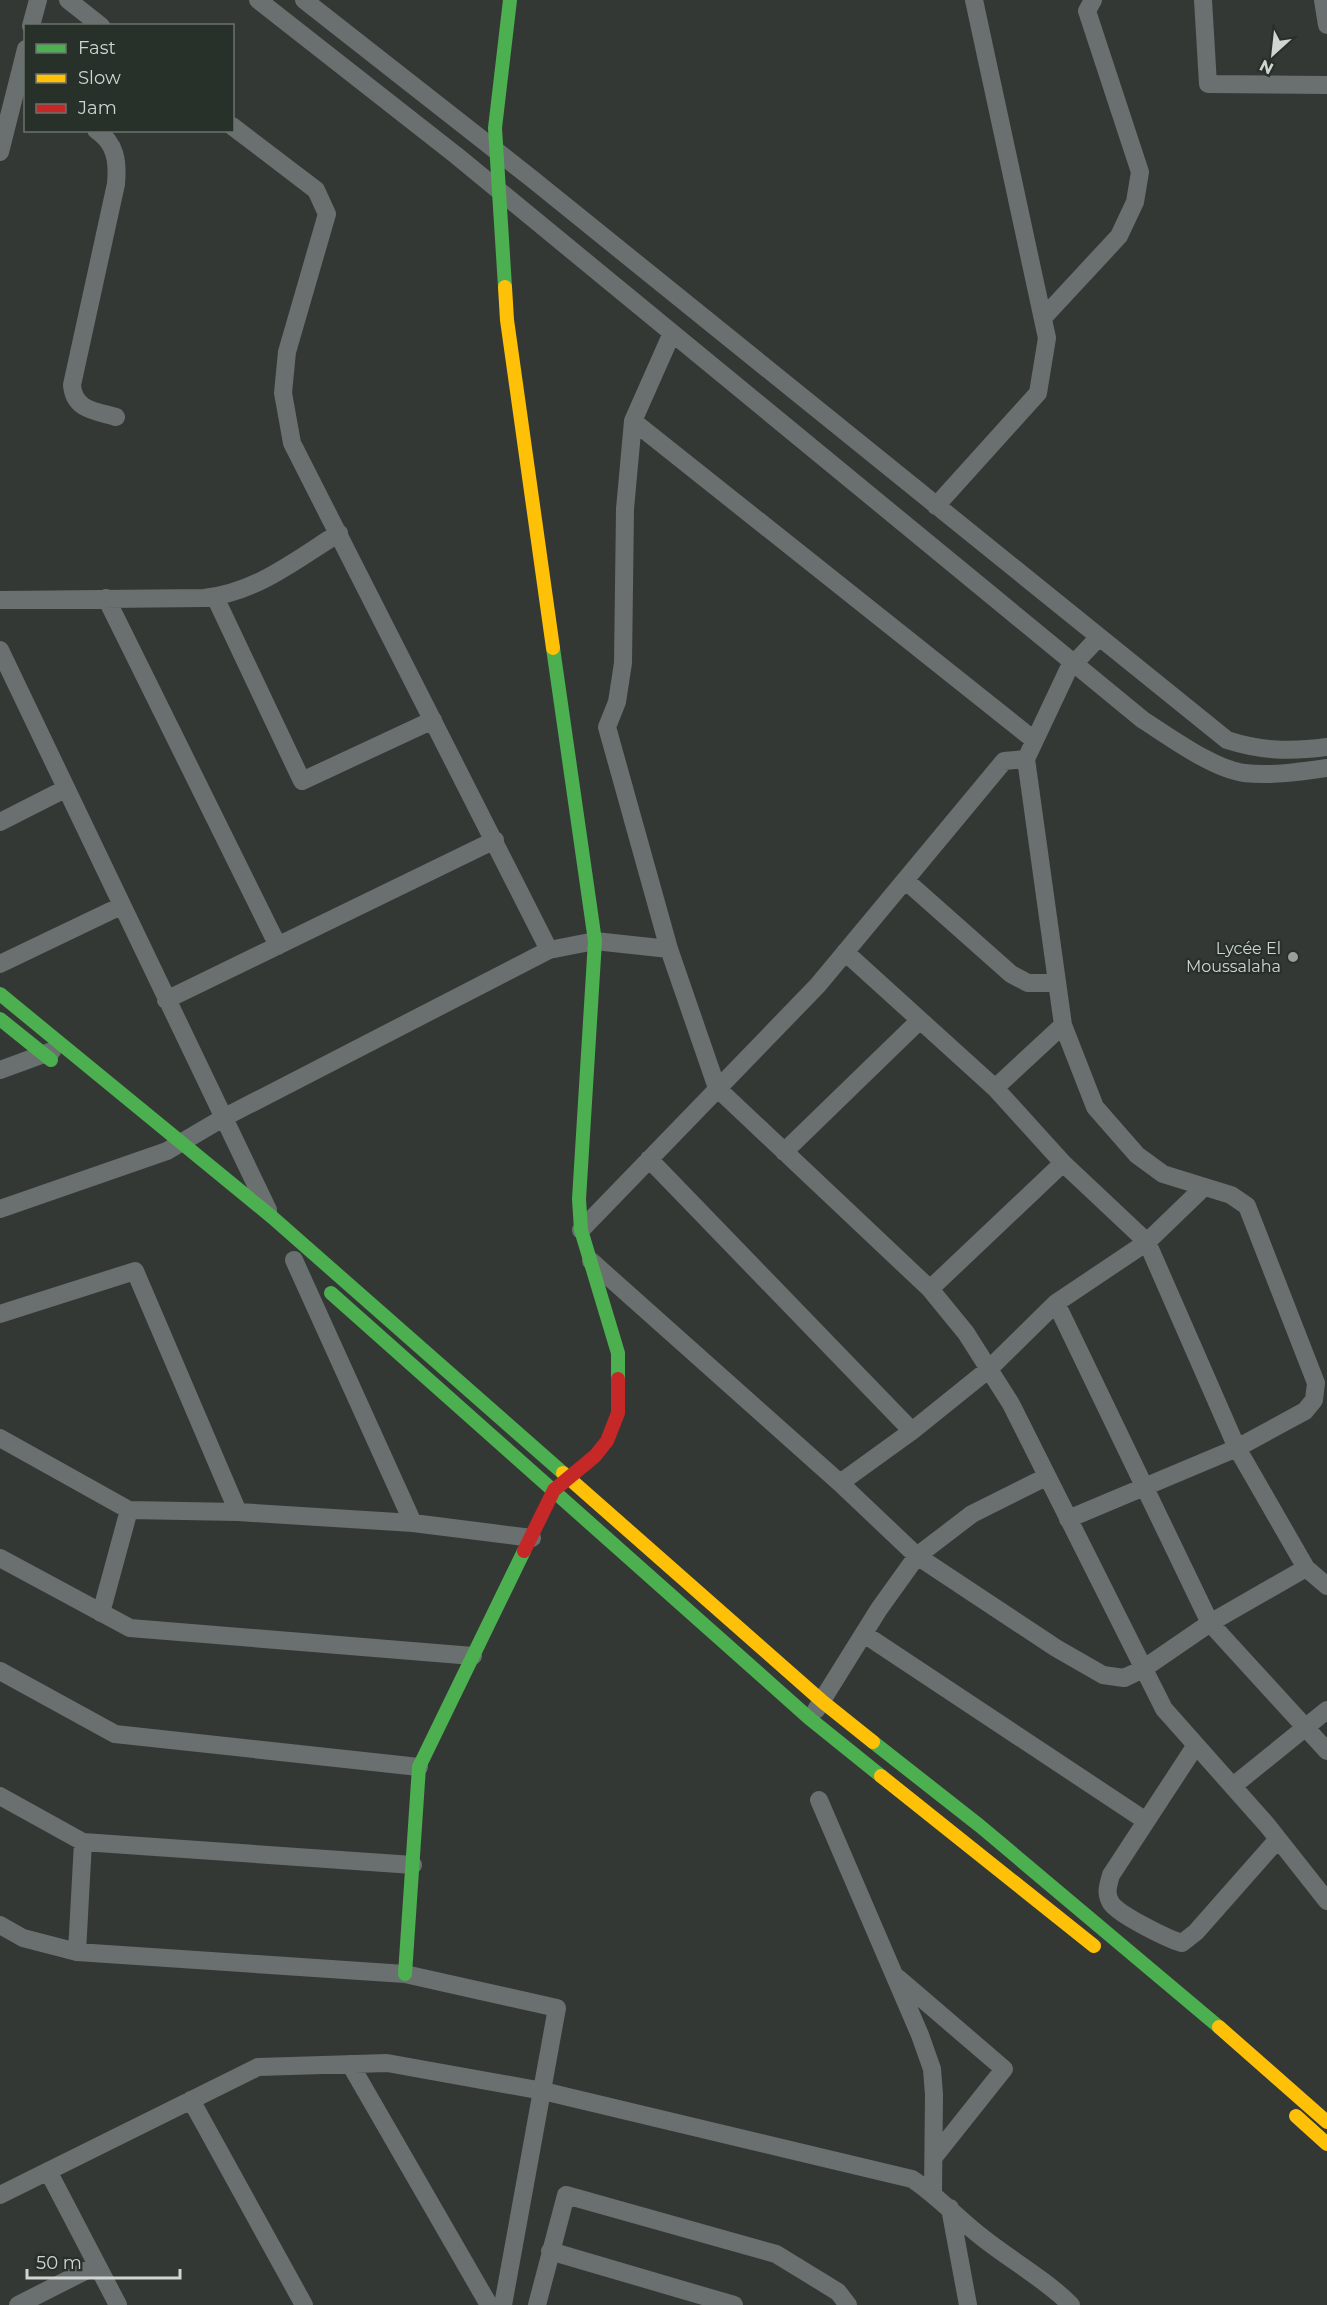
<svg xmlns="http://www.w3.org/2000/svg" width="1327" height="2305" font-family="Montserrat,sans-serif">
<rect width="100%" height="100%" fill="#343835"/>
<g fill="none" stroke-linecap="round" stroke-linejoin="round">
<path stroke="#6a706f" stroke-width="18" d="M68 0 101 26
M258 0 457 156 1143 720C1170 737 1213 769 1244 773 1271 776 1300 772 1327 768
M304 0 531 178 1227 740C1261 751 1291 752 1327 747
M1203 0 1208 84 1327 85
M1323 0 1327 25
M31 26 38 0
M232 126 316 190 327 214 287 352 283 393 292 443 549 950
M96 130C116 143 118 162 116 184L72 385C74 410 95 411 116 417
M0 152 26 49
M1043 318 1119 236 1135 202 1140 172 1087 11 1093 0
M672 333 633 421 625 509 623 663 617 702 607 727 669 949 717 1088 930 1289 966 1333 1011 1404 1164 1709 1267 1825 1327 1901
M633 421 1034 740
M936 506 1038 393 1047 338 974 0
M215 597 302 781 433 720
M106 598 278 946
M0 600 204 598C257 592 294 561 339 533
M0 650 268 1210
M0 822 65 789
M905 880 1011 974 1028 983H1057
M845 952 995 1088 1063 1163 1147 1242 1237 1448 1306 1568 1327 1586
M0 964 121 906
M166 1000 495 840
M0 1070 52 1051
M995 1088 1063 1025
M784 1152 920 1020
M649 1159 912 1431
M0 1209 167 1151 223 1118 549 950 595 941 669 949
M581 1230 818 985 1004 761 1026 759
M294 1260 413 1523
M591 1261 840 1483 917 1556 1056 1648 1103 1675 1124 1678 1143 1669 1210 1623 1306 1568
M930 1289 1063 1163
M1056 1303 1210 1623 1327 1751
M0 1314 135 1271 238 1512
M0 1438 129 1510 238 1512 413 1523 532 1538
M840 1483 912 1431 989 1369 1056 1303 1147 1242 1204 1187
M1068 1519 1237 1448 1305 1411 1314 1400 1316 1383 1247 1206 1231 1195 1163 1174 1137 1155 1095 1107 1063 1025 1026 759 1068 670 1099 637
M0 1558 130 1628 473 1656
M101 1613 129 1510
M864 1634 1146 1821
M0 1671 115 1734 419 1767
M816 1710 879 1609 917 1556 972 1514 1046 1477
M1196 1745 1111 1875C1108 1886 1105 1893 1111 1903 1119 1915 1168 1939 1182 1943L1196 1932 1278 1839
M1233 1786 1327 1710
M0 1796 83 1842 413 1865
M819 1800 920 2035 932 2069 934 2095 933 2192
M0 1925 23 1938 77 1952 405 1974 557 2008 503 2305
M77 1952 83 1842
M898 1978 1004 2069 934 2157
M350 2064 489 2305
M191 2100 304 2305
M48 2171 118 2305
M0 2195 258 2067 387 2063 543 2091 912 2179C938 2196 958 2219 983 2238 1012 2261 1045 2279 1071 2305
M950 2208 968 2305
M550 2251 734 2305
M18 2305 97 2265
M537 2305 566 2195 776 2254 838 2292 848 2305"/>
<path stroke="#4caf50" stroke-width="14" d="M505 287 495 128 510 0
M553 648 595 941 579 1199 581 1230 618 1353V1379
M0 994 272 1217 563 1473
M0 1019 51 1060
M331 1293 809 1718 881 1776
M873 1742 980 1826 1219 2027
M405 1974 419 1767 524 1551"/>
<path stroke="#ffc107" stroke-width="14" d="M505 287 507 320 553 648
M563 1473 823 1702 873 1742
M881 1776 1094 1946
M1219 2027 1327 2122
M1296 2116 1327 2144"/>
<path stroke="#c62828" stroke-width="14" d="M524 1551 554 1490 595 1456 607 1441 618 1413V1379"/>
</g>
<circle fill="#999e9a" stroke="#28302a" stroke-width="2" cx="1293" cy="957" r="6"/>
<g text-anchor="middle" stroke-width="4.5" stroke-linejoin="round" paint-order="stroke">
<g font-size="16" fill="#d0d5d1" stroke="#28302a" text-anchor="end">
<text x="1281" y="954">Lycée El<tspan x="1281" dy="18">Moussalaha</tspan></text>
</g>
</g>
<rect x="24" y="24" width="210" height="108" fill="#28302a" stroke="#6b726d" stroke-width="1.5"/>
<rect x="36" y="44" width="30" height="9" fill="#4caf50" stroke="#6b726d" stroke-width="1.5"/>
<text x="78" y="54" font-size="18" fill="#d0d5d1">Fast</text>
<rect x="36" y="74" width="30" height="9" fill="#ffc107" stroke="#6b726d" stroke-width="1.5"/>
<text x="78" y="84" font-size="18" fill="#d0d5d1">Slow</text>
<rect x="36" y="104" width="30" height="9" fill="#c62828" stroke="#6b726d" stroke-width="1.5"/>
<text x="78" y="114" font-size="18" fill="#d0d5d1">Jam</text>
<g transform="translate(1273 54) rotate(207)" stroke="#28302a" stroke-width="4.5" paint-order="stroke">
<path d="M0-4.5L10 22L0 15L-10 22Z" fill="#d0d5d1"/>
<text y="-9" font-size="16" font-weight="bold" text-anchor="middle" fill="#d0d5d1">N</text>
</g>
<path d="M27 2269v9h153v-9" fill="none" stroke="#d0d5d1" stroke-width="3"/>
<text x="36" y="2269" font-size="18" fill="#d0d5d1" stroke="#28302a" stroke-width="4.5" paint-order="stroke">50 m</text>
</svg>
